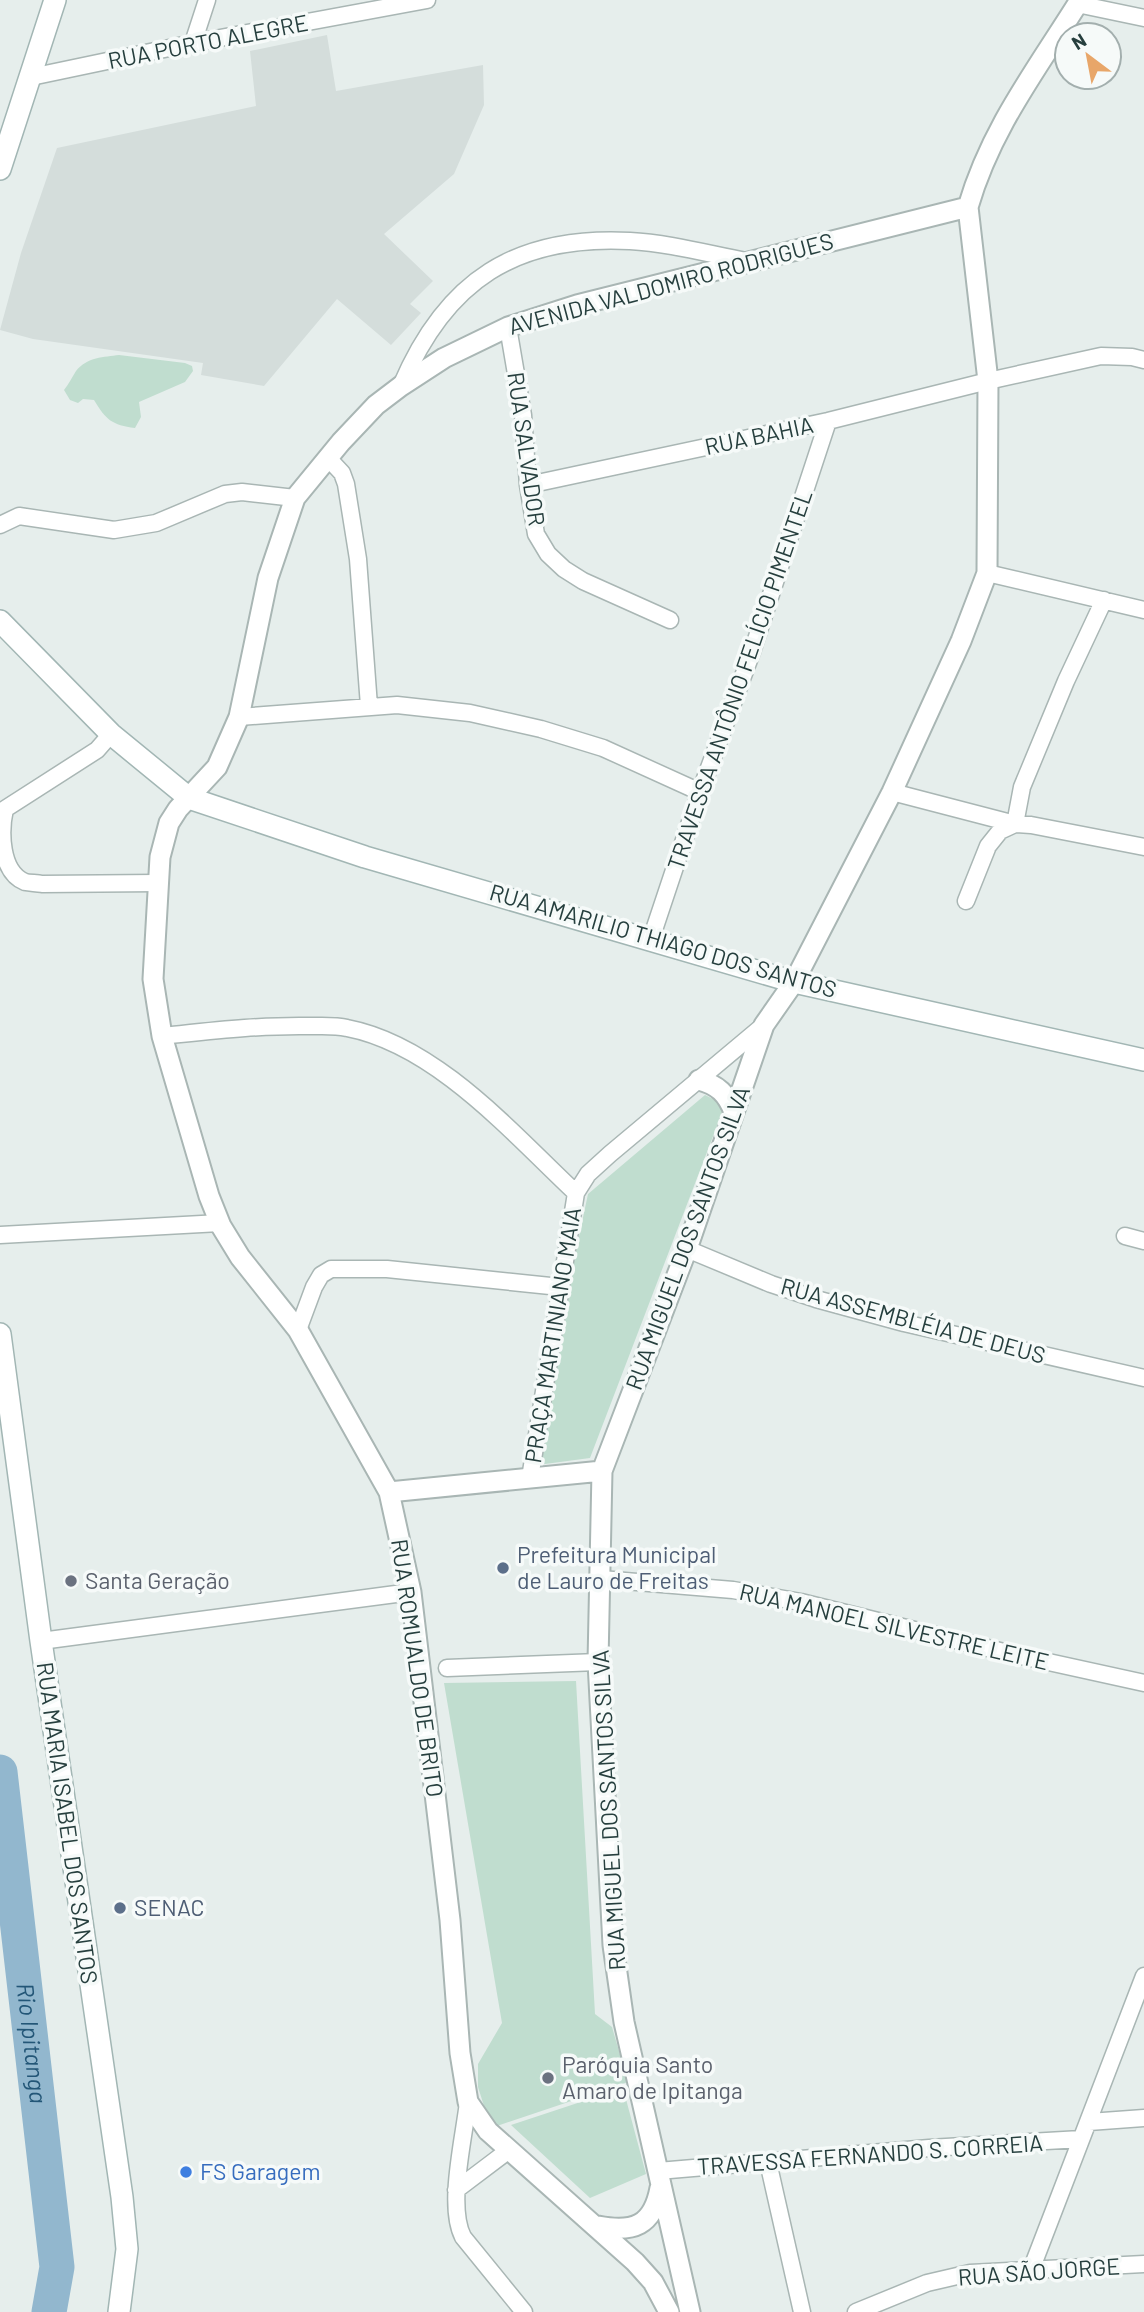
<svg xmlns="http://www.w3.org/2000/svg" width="1144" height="2312" font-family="Barlow,sans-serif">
<rect width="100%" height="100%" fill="#e6eeec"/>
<path fill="#d4dddb" d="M327 35 336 91 483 65 484 105 454 174 384 234 433 281 410 304 421 313 391 345 337 299 264 386 201 375 203 363 33 339 0 330 21 253 57 148 256 106 250 51Z"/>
<path fill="#c0ddcf" d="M119 355 185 363 192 366 193 371 185 382 139 402 141 417 135 428C112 425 106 420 94 400L83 399 78 403 70 400 64 390C69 384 72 377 76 371 87 357 104 357 119 355Z
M705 1095 725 1105 590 1458 530 1466 588 1194Z
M576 1681 595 2014 612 2027 628 2082 491 2128 478 2087V2064L502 2023 444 1683Z
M623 2088 646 2174 590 2198 511 2125Z"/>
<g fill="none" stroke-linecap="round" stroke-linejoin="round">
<path stroke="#92b7ce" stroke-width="35" id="s1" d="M0 1772 57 2267 49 2312"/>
<g stroke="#a9b6b4" stroke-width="19">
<path id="minor" d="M1077 4 1144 18
M193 43 207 0
M31 77 193 43 427 0
M508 327 523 415 528 485 536 534 548 554 564 569 583 581 670 620
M401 386C446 280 516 235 630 241 669 243 709 254 746 261
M328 458 342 473 346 484 358 559 369 706
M528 485 828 421 988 381 1101 356 1132 357 1144 360
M0 525 19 516 114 530 156 523 225 494 242 492 295 498
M987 573 1144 610
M239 717 397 705 470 713 541 729 603 748 700 792
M111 734 97 750 5 809C0 831 0 872 25 882 30 883 37 883 42 884L158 883
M892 792 1015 824 1031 825 1144 847
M966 901 988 846 1000 831 1015 824 1022 787 1066 681 1104 600
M651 939 700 792 752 652 828 421
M162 1036C211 1031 260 1025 310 1026 322 1026 335 1025 347 1028 436 1045 512 1133 576 1193
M0 1235 220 1223
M1125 1236 1144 1241
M687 1249 771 1284 816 1299 904 1323 1144 1378
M298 1330 314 1287 321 1275 331 1269H387L560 1287
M530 1478 576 1193 588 1174 610 1154 764 1025
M601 1579 733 1590 801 1602 1012 1654 1144 1683
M41 1641 411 1592
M447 1668 598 1662
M468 2102C464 2138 447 2206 463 2237L524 2312
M1089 2122 1144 2118
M768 2162 802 2312
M658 2171 929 2148 1081 2139
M456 2190 509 2150
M1031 2270 1144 1976
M856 2312 927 2283 970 2273 1144 2264"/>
</g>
<g stroke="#a9b6b4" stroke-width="23">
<path id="tertiary" d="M699 1080C718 1085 727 1094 734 1112
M389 1492 602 1471
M598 2226C633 2233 653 2226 660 2188
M669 2312 653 2282 635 2262 488 2131 468 2102 460 2053 450 1920 411 1592 389 1492 298 1330 240 1257 221 1226 209 1196 162 1036 153 979 160 857 169 823 178 809 217 767 239 717 268 578 295 498 341 442 376 405 401 386 444 358 508 327 577 305 968 207
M690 2312 624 2022 613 1945 598 1662 602 1471 687 1249 764 1025 794 982 892 792 961 641 987 573 988 381 968 207C991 128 1037 69 1080 0"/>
</g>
<g stroke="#a2b6b4" stroke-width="24">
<path id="secondary" d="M0 169 55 0
M0 621 111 734 189 798 365 857 794 982 1144 1060
M0 1334 41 1641 122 2197 127 2249 119 2312"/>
</g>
<use href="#minor" stroke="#fff" stroke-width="16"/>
<use href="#tertiary" stroke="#fff" stroke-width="19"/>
<use href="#secondary" stroke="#fff" stroke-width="21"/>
</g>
<g fill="#5c6f8a" stroke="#f6faf9" stroke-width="2.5">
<circle cx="503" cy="1568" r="7"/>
<circle cx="120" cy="1908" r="7"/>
</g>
<g fill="#6b7280" stroke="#f6faf9" stroke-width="2.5">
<circle cx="71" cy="1581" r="7"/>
<circle cx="548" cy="2078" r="7"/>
</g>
<circle fill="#3f7fe0" stroke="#f6faf9" stroke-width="2.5" cx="186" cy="2172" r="7"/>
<g text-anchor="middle" stroke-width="7" stroke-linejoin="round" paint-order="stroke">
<g font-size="23" fill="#263f3e" stroke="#f6faf9">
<text transform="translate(208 42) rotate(-11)" y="8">RUA PORTO ALEGRE</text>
<text transform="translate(671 284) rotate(-15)" y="8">AVENIDA VALDOMIRO RODRIGUES</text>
<text transform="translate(759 436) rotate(-12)" y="8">RUA BAHIA</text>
<text transform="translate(526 449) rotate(82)" y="8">RUA SALVADOR</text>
<text transform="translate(740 680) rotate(-71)" y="8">TRAVESSA ANTÔNIO FELÍCIO PIMENTEL</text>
<text transform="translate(663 941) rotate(16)" y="8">RUA AMARILIO THIAGO DOS SANTOS</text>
<text transform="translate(688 1238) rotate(-70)" y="8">RUA MIGUEL DOS SANTOS SILVA</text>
<text transform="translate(913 1321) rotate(15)" y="8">RUA ASSEMBLÉIA DE DEUS</text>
<text transform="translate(553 1335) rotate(-81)" y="8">PRAÇA MARTINIANO MAIA</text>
<text transform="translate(894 1627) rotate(13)" y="8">RUA MANOEL SILVESTRE LEITE</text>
<text transform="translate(417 1668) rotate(82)" y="8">RUA ROMUALDO DE BRITO</text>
<text transform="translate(609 1810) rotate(-93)" y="8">RUA MIGUEL DOS SANTOS SILVA</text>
<text transform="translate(67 1823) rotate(82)" y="8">RUA MARIA ISABEL DOS SANTOS</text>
<text transform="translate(870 2155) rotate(-4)" y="8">TRAVESSA FERNANDO S. CORREIA</text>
<text transform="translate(1039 2272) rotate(-4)" y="8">RUA SÃO JORGE</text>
</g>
<g font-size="23" fill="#4e5e75" stroke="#f6faf9" text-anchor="start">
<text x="517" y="1563">Prefeitura Municipal<tspan x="517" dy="26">de Lauro de Freitas</tspan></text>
<text x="134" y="1916">SENAC</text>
</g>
<g font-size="23" fill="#5b616d" stroke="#f6faf9" text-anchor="start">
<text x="85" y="1589">Santa Geração</text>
<text x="562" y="2073">Paróquia Santo<tspan x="562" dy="26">Amaro de Ipitanga</tspan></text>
</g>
<g font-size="23" fill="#366cbe" stroke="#f6faf9" text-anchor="start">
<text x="200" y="2180">FS Garagem</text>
</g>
<g font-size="24" font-style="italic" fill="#235677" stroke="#f6faf9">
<text dy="8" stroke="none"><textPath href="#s1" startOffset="273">Rio Ipitanga</textPath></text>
</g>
</g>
<g transform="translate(1088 56) rotate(328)"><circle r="33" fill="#f6faf9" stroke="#a3afae" stroke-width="2"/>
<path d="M0-5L12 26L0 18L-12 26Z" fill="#e8a669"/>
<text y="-10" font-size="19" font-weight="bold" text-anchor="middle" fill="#263f3e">N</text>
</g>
</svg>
